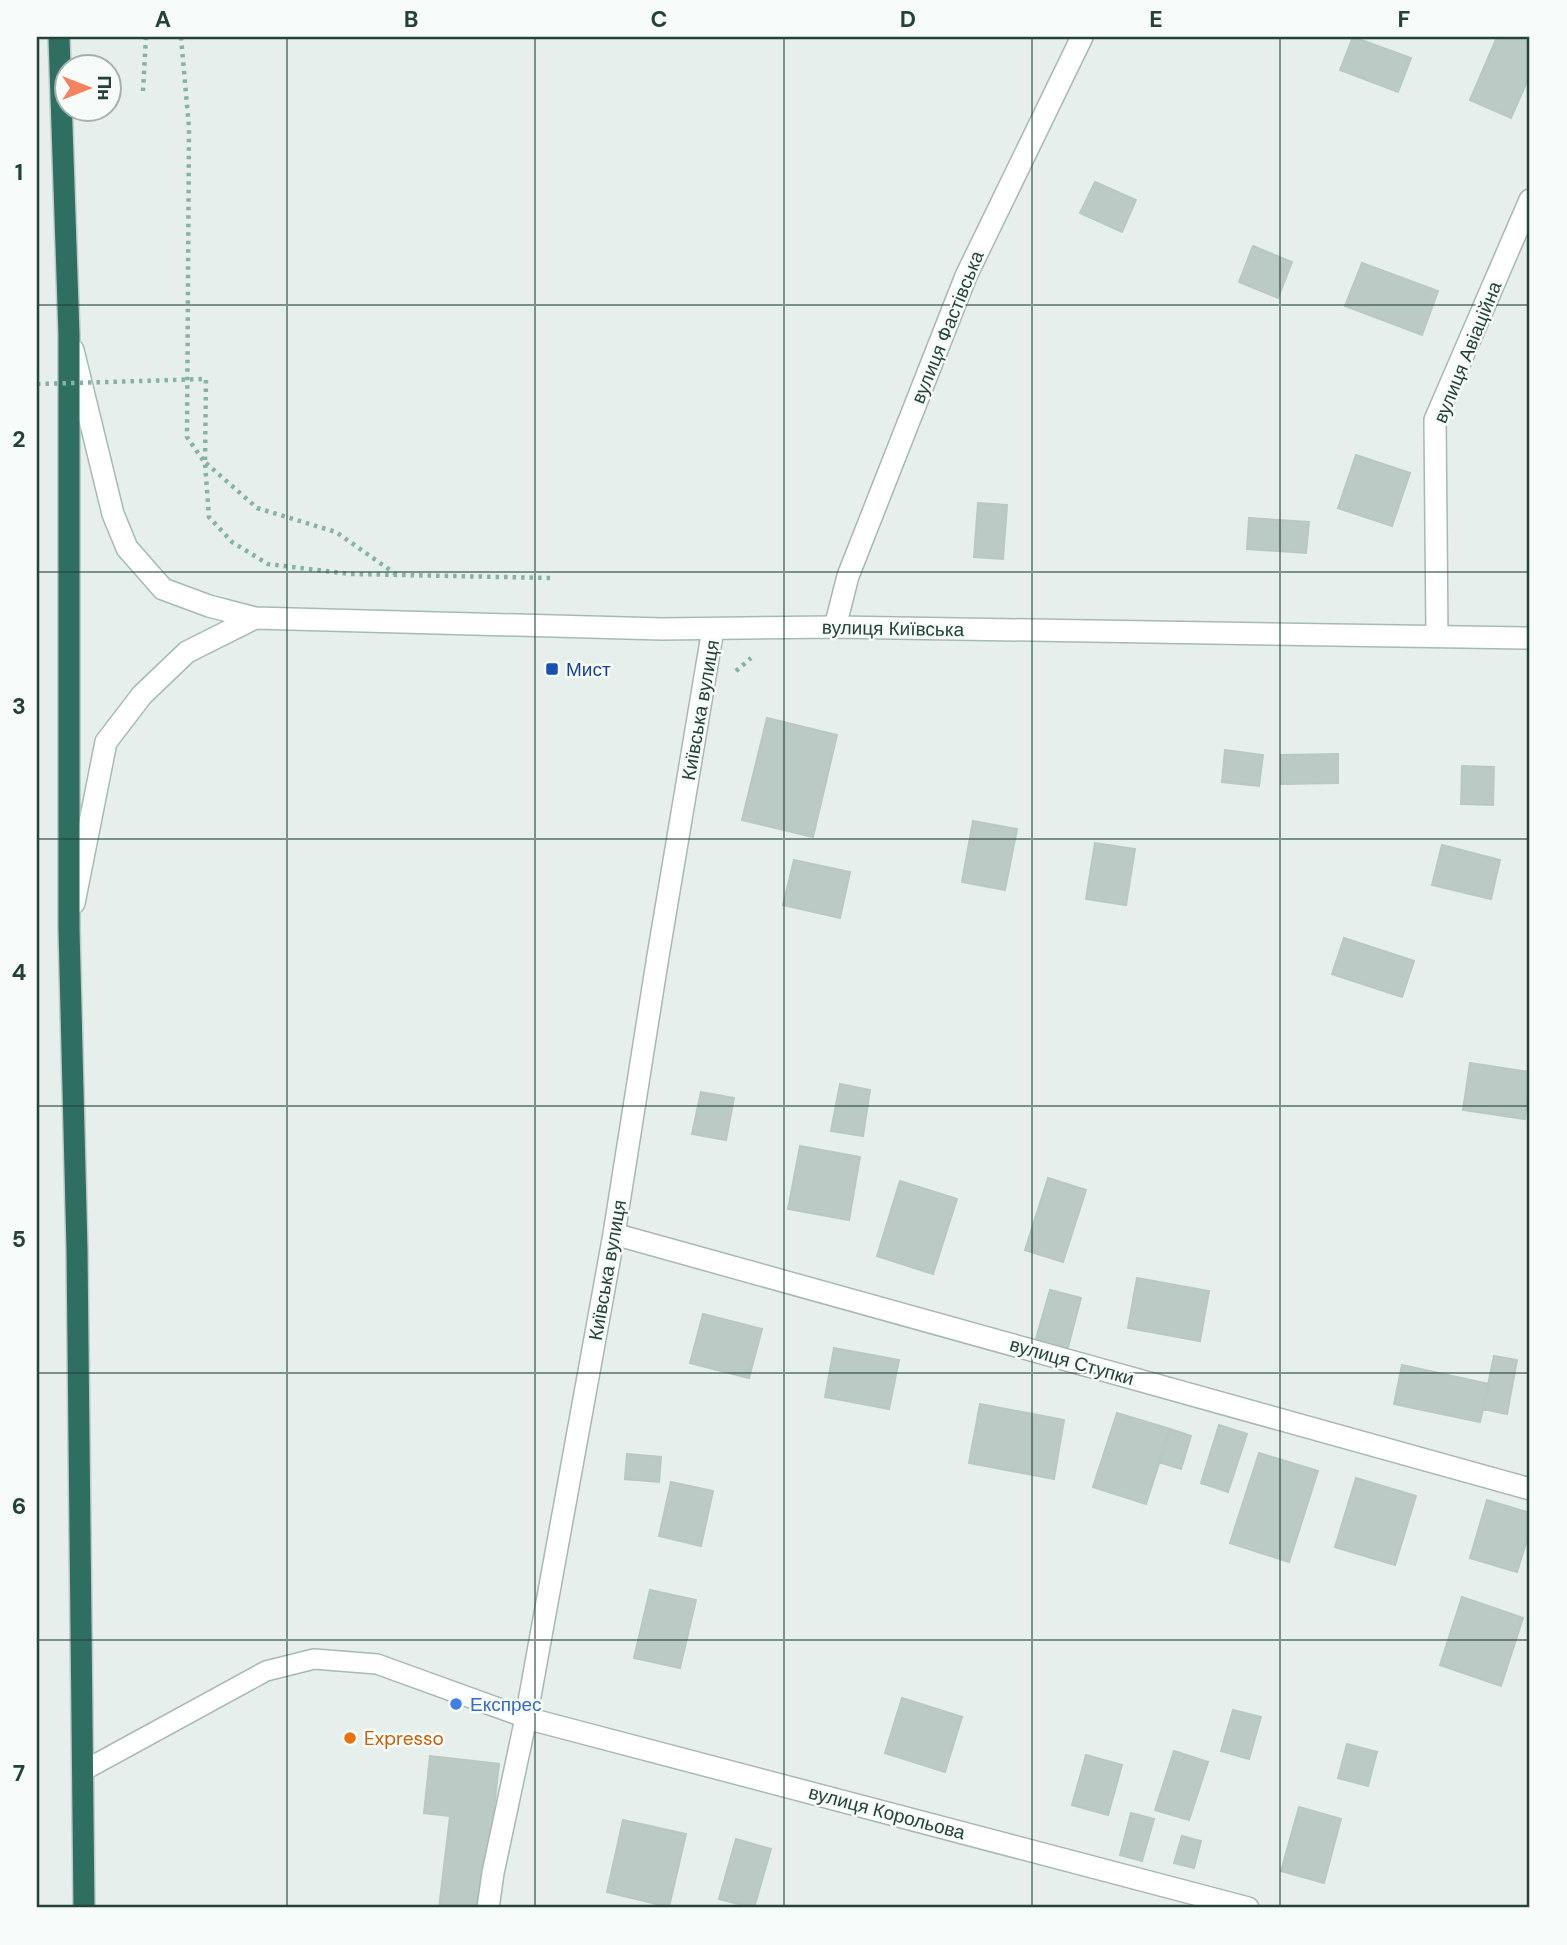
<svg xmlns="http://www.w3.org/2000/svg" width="1567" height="1945" font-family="'DM Sans',sans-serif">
<rect width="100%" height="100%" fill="#e6efeb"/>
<path fill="#bbcac4" stroke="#b8c9c2" stroke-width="2" d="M1353 37 1411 58 1398 92 1340 70Z
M1497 37H1518L1530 42V75L1511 118 1470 100Z
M1095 182 1136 200 1122 232 1080 213Z
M1253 246 1292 262 1278 298 1239 282Z
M1362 263 1438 291 1422 335 1345 306Z
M1356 455 1410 473 1392 526 1338 508Z
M978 503 1007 505 1003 559 974 557Z
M1249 518 1309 522 1306 553 1247 549Z
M767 718 837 735 813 837 742 820Z
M1225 750 1263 755 1259 786 1222 782Z
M1338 754V783L1281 784V755Z
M1462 766 1494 767 1493 805 1461 804Z
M973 821 1017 829 1005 890 962 882Z
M1095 843 1135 849 1126 905 1086 899Z
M1442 845 1500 860 1491 899 1432 885Z
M794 860 850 872 840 918 783 905Z
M1344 938 1414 961 1402 997 1332 974Z
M1470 1063 1530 1072 1525 1119 1463 1110Z
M840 1084 870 1090 863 1136 831 1131Z
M701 1092 734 1098 726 1140 692 1134Z
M800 1146 860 1157 849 1220 788 1209Z
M1048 1178 1086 1190 1063 1262 1025 1250Z
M900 1181 957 1199 933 1274 877 1256Z
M1137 1278 1209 1291 1200 1341 1128 1328Z
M1050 1290 1081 1298 1067 1351 1035 1342Z
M703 1314 762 1329 749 1378 690 1363Z
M834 1348 899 1360 889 1409 825 1397Z
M1494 1356 1517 1360 1507 1414 1483 1409Z
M1402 1365 1489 1384 1480 1422 1394 1404Z
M980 1404 1064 1420 1054 1479 969 1463Z
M1117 1413 1170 1429 1146 1504 1093 1487Z
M1219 1425 1247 1434 1228 1492 1201 1483Z
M1170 1429 1191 1436 1181 1469 1159 1462Z
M1259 1453 1318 1471 1289 1562 1230 1543Z
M627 1454 661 1457 659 1482 625 1479Z
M1356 1478 1416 1496 1395 1565 1335 1547Z
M671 1482 713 1491 701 1546 659 1536Z
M1487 1500 1530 1513V1530L1517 1572 1470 1558Z
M650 1590 696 1600 680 1668 634 1658Z
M1462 1597 1523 1618 1501 1686 1440 1665Z
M902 1698 962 1717 945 1772 885 1753Z
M1233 1710 1261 1717 1249 1759 1221 1751Z
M1347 1744 1377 1752 1368 1786 1338 1778Z
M1174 1751 1208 1762 1189 1820 1155 1810Z
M1086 1755 1122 1765 1108 1815 1072 1805Z
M430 1756 499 1764 483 1908H439L450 1816 424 1813Z
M1299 1807 1341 1819 1324 1883 1281 1871Z
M1131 1813 1154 1819 1142 1861 1120 1855Z
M623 1820 686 1834 669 1907 607 1892Z
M1182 1836 1201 1841 1194 1868 1174 1863Z
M736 1839 771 1849 754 1908 719 1899Z"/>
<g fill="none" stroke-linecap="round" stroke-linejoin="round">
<g stroke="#a8b8b2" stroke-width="22">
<path id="lane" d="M83 1771 266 1671 314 1659 377 1664 526 1718"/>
</g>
<g stroke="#a8b8b2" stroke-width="24">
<path id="street" d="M835 627 848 576 966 276 1082 37
M1437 636 1435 420 1530 200
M614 1234 1530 1489
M526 1718 1248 1908
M488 1908 493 1873 526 1718 614 1234 658 956 713 629"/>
</g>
<g stroke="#a4bbb3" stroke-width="24">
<path id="secondary" d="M73 350 113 514 127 548 163 589 209 606 255 618 662 629 835 627 1530 638
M74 903 106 742 142 695 187 652 255 618"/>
</g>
<g stroke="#c2cac8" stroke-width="24">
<path id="highway" d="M59 37 69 335V929L77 1250 84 1908"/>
</g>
<path stroke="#86b3a5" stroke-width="4.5" stroke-dasharray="3.5 5" stroke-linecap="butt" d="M181 37 189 128 187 437 205 463 209 517 232 542 268 564 350 574 552 578
M143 91 146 37
M206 463 257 508 336 532 397 575
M736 671 751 658"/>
<use href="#lane" stroke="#fff" stroke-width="19"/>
<use href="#street" stroke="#fff" stroke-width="21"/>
<use href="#secondary" stroke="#fff" stroke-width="21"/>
<use href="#highway" stroke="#2f6f62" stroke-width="21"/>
<path stroke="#86b3a5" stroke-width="4.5" stroke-dasharray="3.5 5" stroke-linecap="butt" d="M37 384 206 379 205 463"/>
</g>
<path fill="none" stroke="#24423a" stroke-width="2" stroke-opacity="0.55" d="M287 37V1908M535 37V1908M784 37V1908M1032 37V1908M1280 37V1908M37 305H1530M37 572H1530M37 839H1530M37 1106H1530M37 1373H1530M37 1640H1530"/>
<rect fill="#1a4fb4" stroke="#f7fbf9" stroke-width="2.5" x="545" y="662" width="14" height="14" rx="3.5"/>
<circle fill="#3f7fe0" stroke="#f7fbf9" stroke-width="2.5" cx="456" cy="1704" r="7"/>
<circle fill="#e8710a" stroke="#f7fbf9" stroke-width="2.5" cx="350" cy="1738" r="7"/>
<g text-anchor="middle" stroke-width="5" stroke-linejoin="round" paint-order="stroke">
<g font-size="19" fill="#24423a" stroke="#f7fbf9">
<text transform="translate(947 327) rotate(-68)" y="7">вулиця Фастівська</text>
<text transform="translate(1467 352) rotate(-68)" y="7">вулиця Авіаційна</text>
<text transform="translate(893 628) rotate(1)" y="7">вулиця Київська</text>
<text transform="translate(700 710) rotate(-80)" y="7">Київська вулиця</text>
<text transform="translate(607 1270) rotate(-80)" y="7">Київська вулиця</text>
<text transform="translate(1072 1361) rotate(16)" y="7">вулиця Ступки</text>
<text transform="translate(887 1812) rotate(15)" y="7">вулиця Корольова</text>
</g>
<g font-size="19" fill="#164399" stroke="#f7fbf9" text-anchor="start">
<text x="566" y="676">Мист</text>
</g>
<g font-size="19" fill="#366cbe" stroke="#f7fbf9" text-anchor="start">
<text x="470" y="1711">Експрес</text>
</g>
<g font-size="19" fill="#c56008" stroke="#f7fbf9" text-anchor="start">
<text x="364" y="1745">Expresso</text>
</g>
</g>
<rect width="1567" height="1945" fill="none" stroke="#f7fbf9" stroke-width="77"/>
<g transform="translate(88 88) rotate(90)"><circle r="33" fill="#f7fbf9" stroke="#a3b1ad" stroke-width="2"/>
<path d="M0-5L12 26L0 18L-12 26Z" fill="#f4845f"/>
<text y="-10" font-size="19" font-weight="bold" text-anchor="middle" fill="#24423a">Пн</text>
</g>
<rect x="38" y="38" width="1490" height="1868" fill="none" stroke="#24423a" stroke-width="2.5"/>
<g font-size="23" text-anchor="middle" font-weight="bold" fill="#24423a">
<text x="163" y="27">A</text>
<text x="411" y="27">B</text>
<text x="659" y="27">C</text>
<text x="908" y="27">D</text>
<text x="1156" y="27">E</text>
<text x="1404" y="27">F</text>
<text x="19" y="180">1</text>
<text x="19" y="447">2</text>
<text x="19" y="714">3</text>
<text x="19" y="980">4</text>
<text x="19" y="1247">5</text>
<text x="19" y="1514">6</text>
<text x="19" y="1781">7</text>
</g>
</svg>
